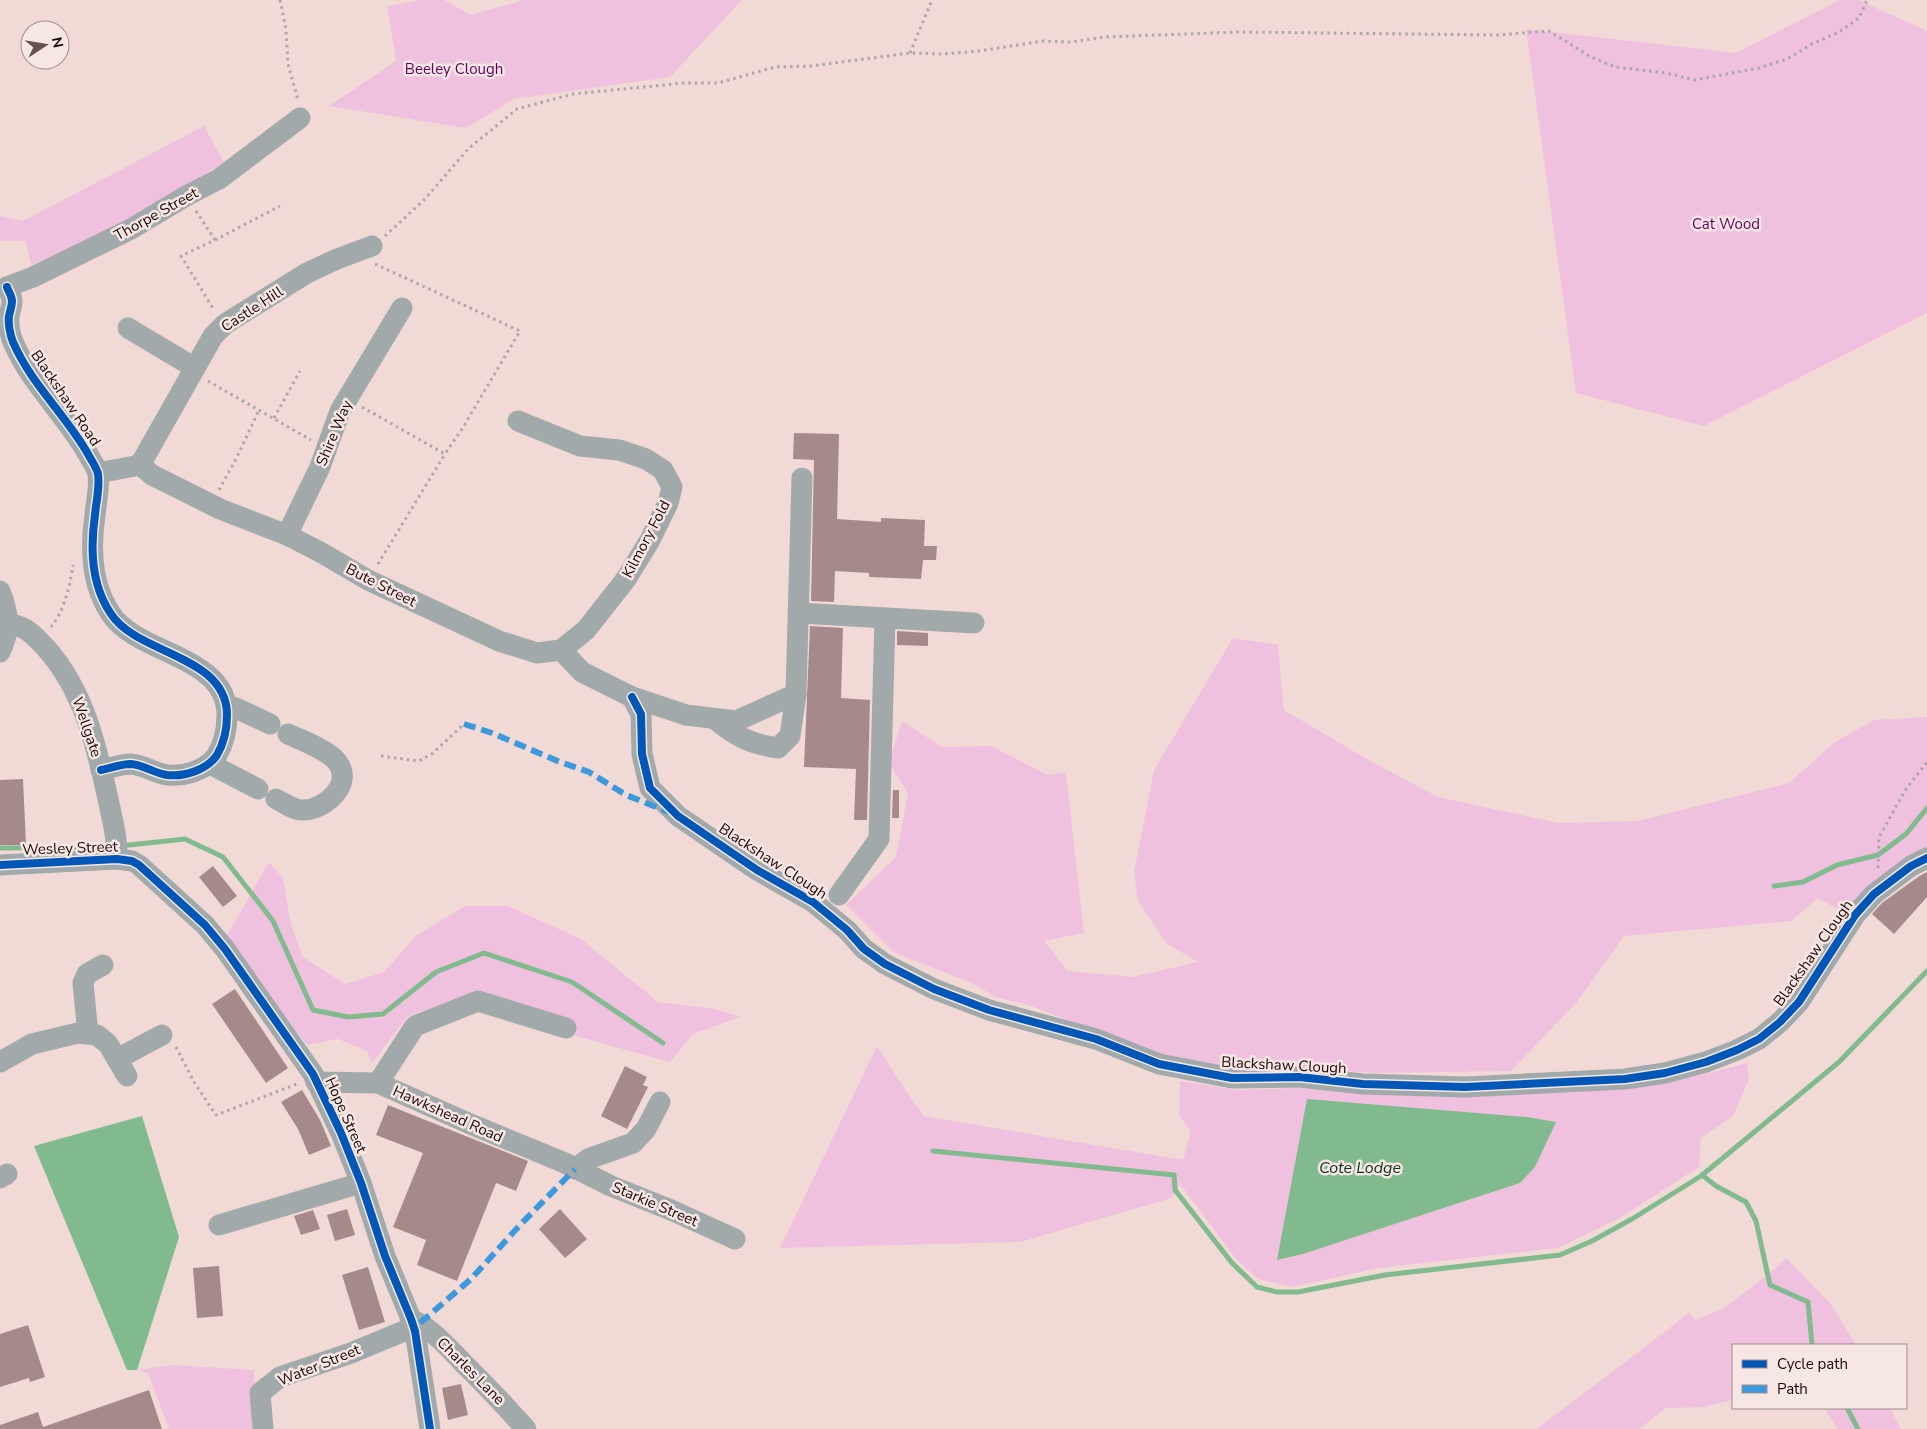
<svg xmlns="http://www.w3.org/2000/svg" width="1927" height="1429" font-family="'Nunito Sans',sans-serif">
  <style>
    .green { fill: #f0c1de; fill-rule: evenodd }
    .water { fill: #80ba8e }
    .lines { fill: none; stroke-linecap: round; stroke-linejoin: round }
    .stream { stroke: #80ba8e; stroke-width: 5 }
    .building { fill: #a68a8b }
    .path { stroke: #aaa7a7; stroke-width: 3; stroke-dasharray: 2.5 4; stroke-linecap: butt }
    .minor { stroke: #a2a9aa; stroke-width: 21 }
    .quiet { stroke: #3c99dd; stroke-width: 6; stroke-dasharray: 12 6; stroke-linecap: butt }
    .cycleway-casing { stroke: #f6e7e4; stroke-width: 11 }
    .cycleway { stroke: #0057b8; stroke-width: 8 }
    .labels { text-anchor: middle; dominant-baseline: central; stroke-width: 5; stroke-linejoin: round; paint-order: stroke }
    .park-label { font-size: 15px; fill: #63005c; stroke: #f6e7e4 }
    .street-label { font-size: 15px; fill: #1d0704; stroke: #f6e7e4 }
    .water-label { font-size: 16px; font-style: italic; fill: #0b321a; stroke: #f6e7e4 }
  </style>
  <rect width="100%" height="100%" fill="#f1dad5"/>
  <g class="green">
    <path d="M421,0H444L471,15L524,0H742L670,77L514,99L466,128L329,106L396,61L387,6Z"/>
    <path d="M1840,0H1859L1927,31V313L1704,426L1576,393L1526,29L1736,53Z"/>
    <path d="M204,126L224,162L123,225L31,265L26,241H0V216L23,221Z"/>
    <path d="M1233,638L1278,645L1284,710L1372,762L1438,797L1559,823L1638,821L1789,783L1835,742L1874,720L1927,717V849L1866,889L1844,913L1818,898L1791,921L1624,936L1577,1002L1511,1071L1372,1073L1294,1067L1249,1069L1184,1062L1130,1045L1031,1006L996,997L971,983L893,952L846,905L896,857L908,793L889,763L902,721L942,747L991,746L1048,775L1066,772L1084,933L1044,941L1068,971L1133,977L1198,962L1167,944L1138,901L1134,872L1154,770Z"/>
    <path d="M269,862L283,878L291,925L303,957L345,984L384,972L417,935L465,906H508L581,939L658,1002L716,1009L740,1017L693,1034L670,1062L572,1035L475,993L408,1016L372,1063L367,1051L338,1039L307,1045L226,937Z"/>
    <path d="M877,1046L910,1097L924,1116L1183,1160L1191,1132L1179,1115L1180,1081L1238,1090L1295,1088L1353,1092L1638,1087L1697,1076L1747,1063L1749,1079L1733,1116L1701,1138L1699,1167L1620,1218L1558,1248L1379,1268L1292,1287L1258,1279L1236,1259L1180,1184L1172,1198L1020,1242L780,1248ZM1535,1167L1520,1183L1303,1254L1277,1260Z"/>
    <path d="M1786,1258L1831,1304L1856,1345H1733V1400L1703,1407L1666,1408L1639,1429H1537L1689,1313L1696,1320L1724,1308L1776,1268Z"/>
    <path d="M172,1365L254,1370L257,1429H169L148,1373L137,1370Z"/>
    <path d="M1824,1408H1890L1901,1429H1838Z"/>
  </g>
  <g class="water">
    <path d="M1307,1099L1527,1117L1556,1122L1535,1167L1520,1183L1303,1254L1277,1260Z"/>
    <path d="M142,1116L179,1237L137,1370H127L34,1146Z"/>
  </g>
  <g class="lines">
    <g class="stream">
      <path d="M120,846L185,839L223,857L273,921L313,1010L348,1017L383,1014L436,972L484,953L572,982L663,1043"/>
      <path d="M0,848L112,847"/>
      <path d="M1774,886L1803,882L1837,865L1878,855L1906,834L1927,808"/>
      <path d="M933,1151L1174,1175L1175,1190L1232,1263L1257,1287L1277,1292H1298L1385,1275L1560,1255L1592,1241L1632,1219L1701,1176L1839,1062L1927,971"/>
      <path d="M1702,1175L1716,1186L1746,1202L1756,1221L1770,1285L1808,1302L1812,1345"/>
      <path d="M1847,1408L1858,1429"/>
    </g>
  </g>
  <g class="building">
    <path d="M794,433L839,434L837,519L881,522V518L925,520L924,546H937L936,560H923L921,579L869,577V573L835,571L834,602L811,601L814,460L793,459Z"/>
    <path d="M810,626L843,628L841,698L870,700L867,820H854L856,769L804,767Z"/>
    <path d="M897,631L928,633V646L897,645Z"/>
    <path d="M23,779L26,845H0V780Z"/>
    <path d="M893,790H899V818H892Z"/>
    <path d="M213,866L237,896L223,907L199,877Z"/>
    <path d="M1927,872V897L1894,934L1872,914L1882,903L1918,877Z"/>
    <path d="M235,989L288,1068L266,1083L212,1004Z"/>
    <path d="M625,1066L647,1077L643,1085L648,1087L627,1129L601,1116Z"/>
    <path d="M302,1090L320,1120L331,1146L309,1155L298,1129L281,1102Z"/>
    <path d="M388,1105L528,1161L516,1191L496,1183L457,1281L417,1265L426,1240L393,1227L423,1153L376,1135Z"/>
    <path d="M347,1209L355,1235L335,1241L327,1215Z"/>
    <path d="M560,1209L587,1239L565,1258L539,1229Z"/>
    <path d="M313,1210L320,1229L301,1235L294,1216Z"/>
    <path d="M219,1266L223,1316L197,1318L193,1268Z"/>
    <path d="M368,1267L385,1322L359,1330L342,1275Z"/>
    <path d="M28,1325L45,1377L30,1382L29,1378L0,1387V1334Z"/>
    <path d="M461,1384L468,1415L448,1420L442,1388Z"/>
    <path d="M149,1390L162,1429H0V1425L38,1412L43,1427Z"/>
  </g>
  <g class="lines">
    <g class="path">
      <path d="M280,0L286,29L288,64L298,100"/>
      <path d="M910,53L932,0"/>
      <path d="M196,211L215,240L181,256L214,310"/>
      <path d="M385,236L425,199L468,149L517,109L573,94L684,83H718L775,67L811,66L910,53L942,54L979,51L1043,41L1071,42L1104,37L1239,32L1498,35L1549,31L1591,57L1615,67L1666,73L1694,80L1759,68L1787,59L1812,44L1839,32L1859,18L1867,0"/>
      <path d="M215,240L280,206"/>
      <path d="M208,381L311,440"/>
      <path d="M362,407L445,454L462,429L520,331L375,264"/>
      <path d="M274,418L300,371"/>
      <path d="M219,490L237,457L259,410"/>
      <path d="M378,564L445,454"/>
      <path d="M51,627C64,611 70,586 73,565"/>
      <path d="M381,756L419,761L433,753L464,724"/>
      <path d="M1878,868L1879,837L1906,789L1927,762"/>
      <path d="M176,1047L194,1082L216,1115L297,1084"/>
    </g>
    <g class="minor">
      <path d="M7,287C8,291 12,296 12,301C12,306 10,311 9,316C8,323 10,335 13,342C31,384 66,415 88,454C91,460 97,468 98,474C100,488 96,502 95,515C90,549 91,585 111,614C138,655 227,655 227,715C227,729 224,743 217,755C207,770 184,777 167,775C154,773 144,765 131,764C121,764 111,768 101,770"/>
      <path d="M7,287L33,277L131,229L186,196L219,179L300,118"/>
      <path d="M128,328L195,368"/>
      <path d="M518,421L580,446L619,450L646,459L663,470L672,487L668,503L650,540L626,579L586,630L561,650"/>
      <path d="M140,465L213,336L225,324L307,273L337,259L372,246"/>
      <path d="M98,473L140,465L152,475L220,509L287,535L322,553L368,580L499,641L537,653L561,650L582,672L632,697L686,715L736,721L796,694L802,478"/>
      <path d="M287,535L320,467L340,411L402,308"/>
      <path d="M0,591C9,615 11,629 0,652"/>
      <path d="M799,613L974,623"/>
      <path d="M9,624C27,626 34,636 46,648C84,691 96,744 108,799C112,818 118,840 117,859"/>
      <path d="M632,697L641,714L642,754L650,788L678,816L757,870L813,902L847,930L864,949L885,964L934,989L989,1010L1096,1039L1159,1064L1232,1078L1299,1077L1363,1084L1465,1087L1625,1079L1665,1073L1706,1062L1737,1050L1759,1039L1780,1022L1799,1002L1855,915L1874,894L1911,866L1927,858"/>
      <path d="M227,706L236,708L270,724"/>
      <path d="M715,719C736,737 751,744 778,748L790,736L796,694"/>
      <path d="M210,764L258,789"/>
      <path d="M276,799C285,803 294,811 304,810C326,809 353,784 338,763C330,751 302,740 288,734"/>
      <path d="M0,865L117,859L132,861L139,865L205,925L225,949L313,1074L341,1133L361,1183L385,1256L411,1319L415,1331L430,1429"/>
      <path d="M839,895L879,839L885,618"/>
      <path d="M88,1034L83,983L87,974L103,965"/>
      <path d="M117,1059L162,1035"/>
      <path d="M0,1062L32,1044L78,1033L88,1034L97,1035L108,1044L127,1076"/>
      <path d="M316,1082L378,1083L468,1123L565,1163L611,1186L671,1210L735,1239"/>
      <path d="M378,1083L415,1026L478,1001L566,1028"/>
      <path d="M575,1169L588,1159L633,1143L646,1129L660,1102"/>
      <path d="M0,1178L7,1174"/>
      <path d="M219,1225L361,1183"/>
      <path d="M411,1319C432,1329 448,1347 464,1364C486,1385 506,1407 526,1429"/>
      <path d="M263,1429L260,1393L280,1377L351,1353L404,1331H415"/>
    </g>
    <g class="quiet">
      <path d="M464,724L492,733L560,762L589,772L626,795L669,812"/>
      <path d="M420,1323L471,1279L520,1225L575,1169"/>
    </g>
    <g class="cycleway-casing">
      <g id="cycleway">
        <path d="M7,287C8,291 12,296 12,301C12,306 10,311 9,316C8,323 10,335 13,342C31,384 66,415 88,454C91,460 97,468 98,474C100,488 96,502 95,515C90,549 91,585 111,614C138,655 227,655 227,715C227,729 224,743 217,755C207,770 184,777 167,775C154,773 144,765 131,764C121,764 111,768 101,770"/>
        <path d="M632,697L641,714L642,754L650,788L678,816L757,870L813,902L847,930L864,949L885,964L934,989L989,1010L1096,1039L1159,1064L1232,1078L1299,1077L1363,1084L1465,1087L1625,1079L1665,1073L1706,1062L1737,1050L1759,1039L1780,1022L1799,1002L1855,915L1874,894L1911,866L1927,858"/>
        <path d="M0,865L117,859L132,861L139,865L205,925L225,949L313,1074L341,1133L361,1183L385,1256L411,1319L415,1331L430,1429"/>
      </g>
    </g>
    <use href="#cycleway" class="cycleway"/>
  </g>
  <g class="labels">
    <g class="park-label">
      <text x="454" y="69">Beeley Clough</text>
      <text x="1726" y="224">Cat Wood</text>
    </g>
    <g class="street-label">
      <text transform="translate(156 214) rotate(-29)">Thorpe Street</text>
      <text transform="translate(252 309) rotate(-33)">Castle Hill</text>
      <text transform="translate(66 398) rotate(56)">Blackshaw Road</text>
      <text transform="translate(334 433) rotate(-67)">Shire Way</text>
      <text transform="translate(646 539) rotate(-62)">Kilmory Fold</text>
      <text transform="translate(381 585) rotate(27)">Bute Street</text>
      <text transform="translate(87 727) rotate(71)">Wellgate</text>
      <text transform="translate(70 848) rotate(-2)">Wesley Street</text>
      <text transform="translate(773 861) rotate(33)">Blackshaw Clough</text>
      <text transform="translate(1813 953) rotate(-55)">Blackshaw Clough</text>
      <text transform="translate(1284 1065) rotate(3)">Blackshaw Clough</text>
      <text transform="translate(448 1114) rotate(24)">Hawkshead Road</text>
      <text transform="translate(346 1115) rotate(66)">Hope Street</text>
      <text transform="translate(655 1204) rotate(23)">Starkie Street</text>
      <text transform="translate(319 1365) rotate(-22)">Water Street</text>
      <text transform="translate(471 1371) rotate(45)">Charles Lane</text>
    </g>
    <g class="water-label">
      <text x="1360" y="1168">Cote Lodge</text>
    </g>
  </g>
  <rect x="1732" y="1344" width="175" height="65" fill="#f6e7e4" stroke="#9f8d8a"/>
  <rect x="1742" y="1360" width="25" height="8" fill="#0057b8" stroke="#9f8d8a"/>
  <text x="1777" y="1369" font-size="15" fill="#1d0704">Cycle path</text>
  <rect x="1742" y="1385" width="25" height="8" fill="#3c99dd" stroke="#9f8d8a"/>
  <text x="1777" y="1394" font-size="15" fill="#1d0704">Path</text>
  <g transform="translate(45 45) rotate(78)"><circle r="24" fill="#f6e7e4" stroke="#9f8d8a"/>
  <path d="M0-4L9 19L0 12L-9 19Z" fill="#67514d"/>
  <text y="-8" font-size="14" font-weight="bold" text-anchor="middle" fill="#1d0704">N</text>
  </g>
</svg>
